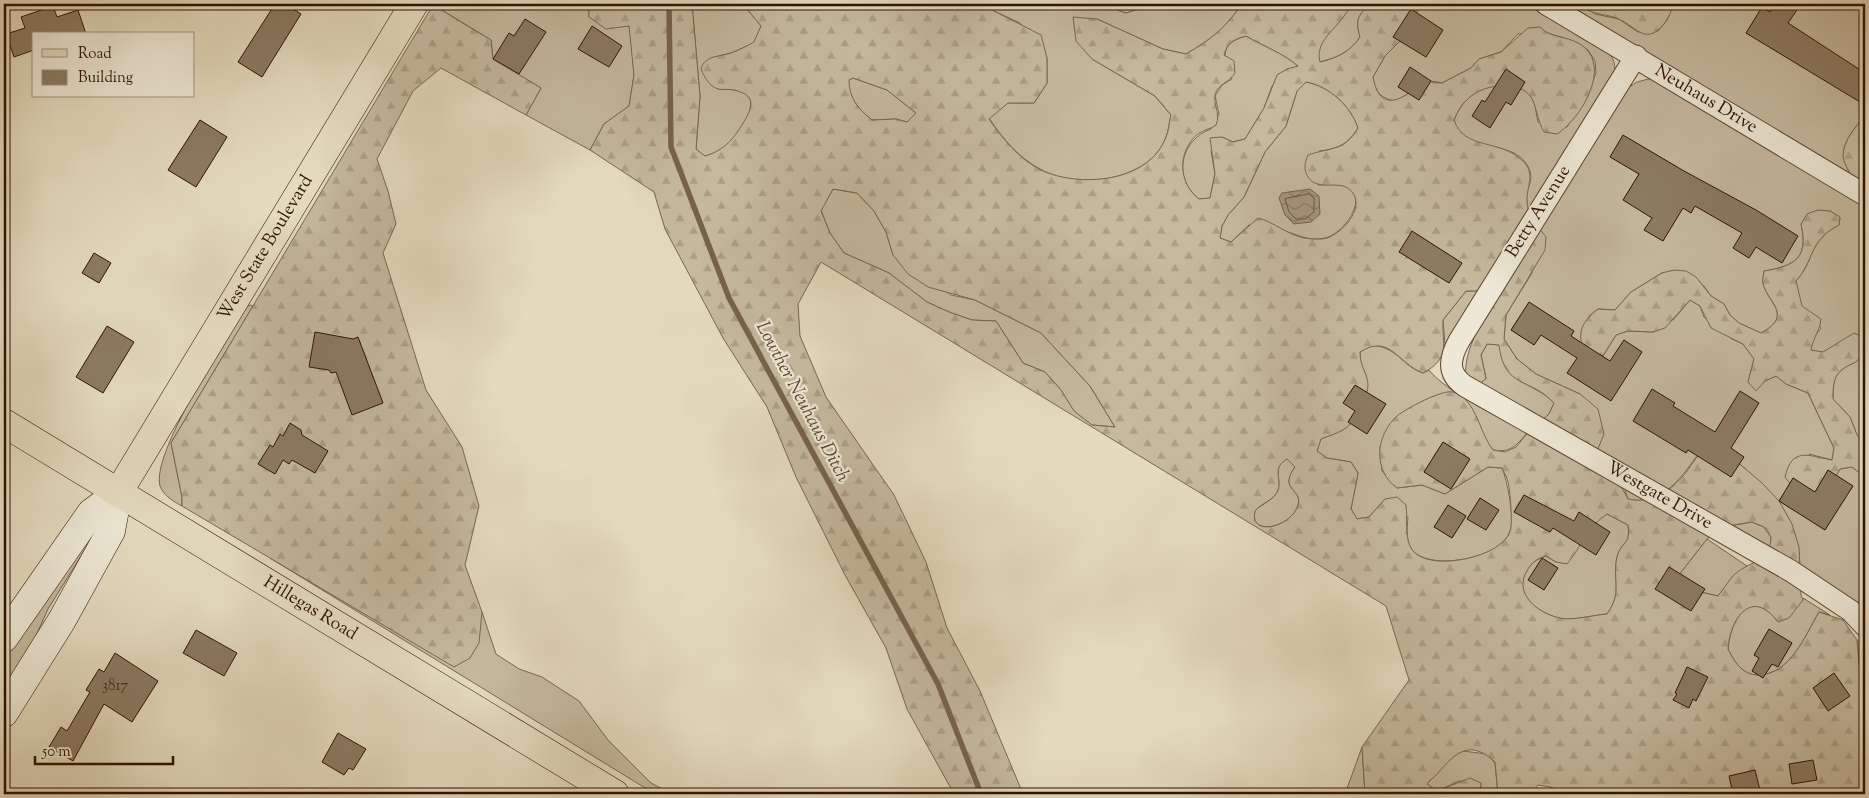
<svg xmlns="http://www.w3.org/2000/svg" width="1869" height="798" font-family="'Sorts Mill Goudy',serif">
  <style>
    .grass { fill: #c5b99e; stroke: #79664f }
    .forest { fill: url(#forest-firs); stroke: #79664f; fill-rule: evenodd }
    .water { fill: url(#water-waves); stroke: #76624b }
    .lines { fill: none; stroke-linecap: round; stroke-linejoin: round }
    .shore { stroke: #6a543e; stroke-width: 1 }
    .stream { stroke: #76624b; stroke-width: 5.5 }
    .building { fill: #8c7b63; stroke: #2d1200 }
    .street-casing { stroke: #5b4430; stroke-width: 23 }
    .secondary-casing { stroke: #2d1200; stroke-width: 29 }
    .primary-casing { stroke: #2d1200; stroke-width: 29 }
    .street { stroke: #ede8d5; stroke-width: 21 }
    .secondary { stroke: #ede8d5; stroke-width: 28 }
    .primary { stroke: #e4dbbe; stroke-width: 28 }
    .labels { text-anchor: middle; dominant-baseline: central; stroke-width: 4.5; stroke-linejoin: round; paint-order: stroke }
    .number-label { font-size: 15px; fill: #452c19 }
    .street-label { font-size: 18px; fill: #2d1200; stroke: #ede8d5 }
    .water-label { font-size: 19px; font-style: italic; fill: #5d4732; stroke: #ede8d5 }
  </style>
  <defs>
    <pattern id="forest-firs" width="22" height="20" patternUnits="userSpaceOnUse" patternTransform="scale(1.25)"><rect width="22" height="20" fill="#c5b99e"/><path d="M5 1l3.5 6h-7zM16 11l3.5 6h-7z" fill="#aa9e86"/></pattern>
    <pattern id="water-waves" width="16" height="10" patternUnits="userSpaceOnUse" patternTransform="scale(1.25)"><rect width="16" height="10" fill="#a6977d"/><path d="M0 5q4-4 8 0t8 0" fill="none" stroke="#887a64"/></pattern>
  </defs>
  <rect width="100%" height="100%" fill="#e4dbbe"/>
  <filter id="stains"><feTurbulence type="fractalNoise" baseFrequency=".004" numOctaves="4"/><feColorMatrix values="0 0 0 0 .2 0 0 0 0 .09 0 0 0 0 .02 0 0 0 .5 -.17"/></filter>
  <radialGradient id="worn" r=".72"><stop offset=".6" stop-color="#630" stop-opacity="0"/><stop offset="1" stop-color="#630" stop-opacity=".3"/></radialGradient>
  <g class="grass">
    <path d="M432,4H589V17L630,26L634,75L629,106L604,124L590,150L526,115L541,88L493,59L491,40Z"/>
    <path d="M692,4H743L761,26L754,43L731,53L711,58L718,89C728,89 741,89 748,96C759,108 733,141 723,149C717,153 711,155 705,157L696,149L700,96Z"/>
    <path d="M989,4H1101L1126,13L1152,4H1239V8C1223,30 1210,40 1186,54L1163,49L1097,19L1092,59L1155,96L1171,115C1169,122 1169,130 1166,137C1150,182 1076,190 1040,169C1019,158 1002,138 989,118L1008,103H1034L1047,83V58L1020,23L994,11Z"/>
    <path d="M1351,4H1369C1358,17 1355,19 1360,37C1350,52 1337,58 1319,62C1319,59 1317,53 1318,50C1321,37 1344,21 1351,4Z"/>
    <path d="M1421,4H1530L1602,46C1611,55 1617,61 1614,74L1530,216C1528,209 1526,201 1527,193C1528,186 1533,179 1530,171C1520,140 1471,151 1458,131C1456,128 1455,123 1454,120C1459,108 1465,100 1475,93C1489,83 1524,80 1533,99C1536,105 1536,115 1538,122L1567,127L1587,96L1596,73L1595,61L1588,50L1567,39L1544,32L1518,34L1501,52L1479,59L1471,68L1442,83L1431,81L1395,101C1380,98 1375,92 1373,77L1385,56L1403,38Z"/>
    <path d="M1559,4H1580L1595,14L1619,19L1638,32L1658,31L1667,20L1673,4H1817L1823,7L1865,4V116C1857,125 1840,144 1844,158C1845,164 1849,171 1851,177Z"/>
    <path d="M1246,36C1263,46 1284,53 1299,67L1272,86L1264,108L1245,139L1233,142L1222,137L1211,151L1215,174L1210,198L1199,199C1172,179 1180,140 1211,129L1219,114L1215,96L1222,85L1232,79C1224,56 1218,44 1246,36Z"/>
    <path d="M853,78L887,90L916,113L907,122L896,119L872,120C858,109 849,98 848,80Z"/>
    <path d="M1648,79H1657L1865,203V338L1854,334L1823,353L1811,350L1813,338L1821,328L1801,306L1796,281C1815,260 1808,241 1839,225L1840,218L1830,211L1801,224C1809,258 1795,266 1764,271C1764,274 1762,280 1763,283C1766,302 1795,315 1761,333L1739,323L1730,315L1724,304L1711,296L1704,286L1662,273L1631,292L1615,310L1598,309L1589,316L1592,351L1603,356L1616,335L1628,331L1653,332L1674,319L1690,300L1700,306L1704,317L1732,339L1743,344L1754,359L1748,382L1756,390L1765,381L1776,376L1786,384L1808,393L1834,448L1832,460L1809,454L1827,490L1840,469L1852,467L1865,477V612L1800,568C1799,512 1768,488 1728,454L1696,457C1680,480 1659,507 1628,499L1620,476L1595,457L1580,394L1536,374L1517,359L1504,339L1506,315L1532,273L1540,230L1626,89L1637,82Z"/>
    <path d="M1306,82C1329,86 1351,106 1358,128C1348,144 1338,149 1319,151L1318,185C1326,185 1334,184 1342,185C1373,192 1345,234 1325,238C1312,241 1302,237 1291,233C1278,229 1263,228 1249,225L1231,242L1220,238L1222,226L1228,215L1244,197L1265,152L1286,126L1297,91Z"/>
    <path d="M833,189L857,193L874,211L886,232L893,255L951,295L975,300L1041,333L1090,386L1115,427L1092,425L1073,411L1061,390L1045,372L1023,363L996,321L972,320L949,312L927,302L889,273L844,253L830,233L821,210Z"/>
    <path d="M1466,291H1478L1441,357L1445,345L1443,320Z"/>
    <path d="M250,305L253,306L171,443L182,497V506C173,501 164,496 160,486C151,453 226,340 245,308Z"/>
    <path d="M1865,339V445L1857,435L1850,417L1833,399C1833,391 1833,381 1837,375C1849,358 1863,370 1865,339Z"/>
    <path d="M1487,344L1500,345C1503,386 1532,380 1554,403L1549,414L1541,422L1478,384L1486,378L1481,355Z"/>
    <path d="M1371,345C1400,348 1400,365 1423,373L1429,370C1445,391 1502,419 1527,433C1516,446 1510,453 1493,450L1485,441L1380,446L1382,471L1397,488L1422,485L1445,494L1488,467L1502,468C1507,480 1515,518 1510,531C1502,558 1436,570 1415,553C1405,545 1407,528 1408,517L1385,499L1369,517L1357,519L1351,509L1358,473L1351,462L1327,458L1317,451L1321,439L1343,430L1366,375L1360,364V352Z"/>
    <path d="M1287,458L1295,467C1278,491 1303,488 1298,505C1292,527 1249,538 1255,511C1262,503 1275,500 1278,490C1282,477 1271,469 1287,458Z"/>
    <path d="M1607,514L1628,525C1631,546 1621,541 1617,557C1612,580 1623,592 1607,614C1592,615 1571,622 1558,618C1538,612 1512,594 1526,572C1531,563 1537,559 1546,556L1556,562L1596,521Z"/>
    <path d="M1752,522L1764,527L1771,537V548L1730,526Z"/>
    <path d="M92,529L96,532L48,609L18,676L4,699V653Z"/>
    <path d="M1707,539L1747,566L1733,577L1718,596L1683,588L1678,576Z"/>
    <path d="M270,558L454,666L482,612L496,654L519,669L542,677L579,701L608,740L651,783L672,794H655Z"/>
    <path d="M1803,598L1830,615L1819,612C1805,636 1790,675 1758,675C1742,675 1734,661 1728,649C1731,617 1752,587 1778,622Z"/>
    <path d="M1857,640L1865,648V706L1861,688Z"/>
    <path d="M1362,747L1365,794H1345Z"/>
    <path d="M1463,751L1487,754L1495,763L1498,794H1480L1481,783L1459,781L1437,791L1427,784L1452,756Z"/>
  </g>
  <g class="forest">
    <path d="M589,4H692L700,96L696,149L705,156C722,151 731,142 740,128C750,112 761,96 734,90C729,89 723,90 718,89C709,86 705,78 701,69C705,55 719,57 731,53C739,50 747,46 754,42L761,26L743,4H989L994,11L1041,35L1047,58V83L1034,103H1008L989,119C1002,138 1019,159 1041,170C1079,188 1149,183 1166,137C1169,131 1169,122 1171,115L1155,96L1092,59L1076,41L1073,17L1097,19L1163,49L1186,54C1210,40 1223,30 1239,8V4H1351C1342,27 1314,38 1320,62C1337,58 1350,52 1360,37C1355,19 1358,17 1369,4H1421L1403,38L1385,56L1373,77C1380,116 1405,98 1424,81L1442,83L1471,68L1479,59L1501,52L1528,28L1540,27C1550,38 1566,36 1578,43C1615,63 1581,119 1557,134L1544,132C1537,121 1536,102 1530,96C1524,88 1516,87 1506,86C1481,85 1463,97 1454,120C1465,151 1499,138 1523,161C1538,176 1523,190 1528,208C1530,219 1539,228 1546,237L1545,250L1506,315L1504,339L1517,359L1536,374L1580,394L1598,409L1604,434L1595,456L1620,476L1622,488L1628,499C1648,504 1669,493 1683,476C1691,467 1695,457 1705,449L1728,454L1762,483L1779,501L1792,524L1799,547L1801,595L1803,600L1789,618L1778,622C1752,587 1730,618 1728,649C1734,661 1742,675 1758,675C1790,675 1805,636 1819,612L1843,620L1857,640L1861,688L1865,706V794H1711L1708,791L1684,789L1680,794H1571L1550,787L1538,785L1531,794H1498L1495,762C1470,739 1456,752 1438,773C1434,778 1429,780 1427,784L1437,791L1470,778L1481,783L1480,794H1365L1362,747L1409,680L1386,606L821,262L798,304L800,336L826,397L894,495L926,562L947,628L980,691L1023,794H954L907,709L886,648L845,575L796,477L767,407L723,338L665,229L654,192L590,150L604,124L629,106L634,75L629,26L606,29L589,17ZM1246,36C1263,46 1283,53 1298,66L1287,69L1277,75L1264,108L1245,139L1233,142L1222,137L1210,138L1215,174L1210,198L1199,199C1178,183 1177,151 1198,134C1203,130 1211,129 1216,125C1222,113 1210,101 1217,90C1222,83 1231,80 1235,73L1234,61L1224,55C1227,43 1234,39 1246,36ZM853,78L887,90L916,113L907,122L896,119L872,120C858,109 849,98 849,80ZM1306,82C1329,86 1351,106 1358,128C1344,152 1331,147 1308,155C1305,163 1303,169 1308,177C1318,193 1342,177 1353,193C1364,210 1342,233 1327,238C1320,240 1311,239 1304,238C1288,235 1274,222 1258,218L1231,242L1220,238L1222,226L1228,215L1244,197L1265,152L1286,126L1297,91ZM833,189L857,193L874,211L886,232L893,255L908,274L928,287L975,300L1041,333L1090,386L1115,427L1092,425L1074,411L1061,390L1045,372L1023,363L996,321L972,320L949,312L927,302L889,273L844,253L830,233L821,211ZM1466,291H1478L1486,312C1476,334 1463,355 1466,380L1476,386L1486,379L1481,355L1487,344L1499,345C1504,389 1530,377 1554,403L1549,414L1531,429L1516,447L1505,452L1493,450C1481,435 1478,410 1463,397C1460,396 1455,392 1453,392C1443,389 1405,409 1397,416C1375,436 1373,471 1397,488L1422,485L1445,494L1488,467L1502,468C1504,473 1507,477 1508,482C1510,490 1513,525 1510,532C1501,557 1435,571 1415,553C1403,542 1408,519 1406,505L1397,497L1385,499L1369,517L1357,519L1351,509L1358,473L1351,462L1327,458L1317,451L1321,439C1328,436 1336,434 1343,430C1355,423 1367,400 1368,386C1368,373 1360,368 1360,352C1390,333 1398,364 1423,373C1451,358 1442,345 1443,320ZM1287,459L1295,467C1278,491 1303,488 1298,505C1292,527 1249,538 1255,511C1261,503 1275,500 1278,490C1282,477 1271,469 1287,459ZM1607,514L1628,525C1631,546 1621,541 1617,557C1612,580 1623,592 1607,614C1593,615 1573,621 1560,618C1537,613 1512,593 1528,569C1532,562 1538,558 1546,556L1556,562L1567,564C1582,546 1586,528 1607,514ZM1752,522L1764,527L1771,537C1770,564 1748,560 1732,577C1727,583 1723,590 1718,596L1683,588L1678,576L1707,539L1717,531L1727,526Z"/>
    <path d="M1101,4H1152L1126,13Z"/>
    <path d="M1580,4H1673C1672,11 1668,19 1663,25C1645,47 1634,24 1616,18C1603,13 1589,15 1580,4Z"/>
    <path d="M433,5L491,40L493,59L541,88L526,115L441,68L413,91L377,159L388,191L396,224L383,253L426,390L462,447L479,506L465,565L482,612L479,643L470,658L454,667L182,506V497L171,443Z"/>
    <path d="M1865,116V185L1852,179C1850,172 1843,162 1843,156C1843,141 1856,126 1865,116Z"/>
    <path d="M1818,210L1830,211L1840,217L1839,225C1808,241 1815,260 1796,281L1802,306L1821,319C1820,330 1813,338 1811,350L1823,352L1854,333L1865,338C1863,370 1850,358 1837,375C1833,381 1833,391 1833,399L1850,417L1857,435L1865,445V477L1852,467L1840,469L1827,490L1815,494L1792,486L1785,477C1792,446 1809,456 1832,460L1834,448L1808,393L1786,384L1776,376L1765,381L1756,391L1748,382L1754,359L1743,344L1711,328L1700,306L1690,300L1665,328L1653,332L1628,331L1616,335L1603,356L1583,349C1577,331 1583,321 1598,309L1615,310L1631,292L1662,273L1674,270L1686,271L1696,277L1711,296L1724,304L1730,315L1739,323L1761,333C1795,315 1766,301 1763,283C1762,280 1764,274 1764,271C1795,266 1809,258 1801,224L1807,214Z"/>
  </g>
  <path class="water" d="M1310,189L1319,196L1320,214L1311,222L1294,224L1285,215L1279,198L1282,193Z"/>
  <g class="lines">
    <path class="shore" d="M1309,194L1314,198V212L1305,219H1296L1289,212L1285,199Z"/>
    <path class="stream" d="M669,4L671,147L729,298L938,684L981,794"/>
  </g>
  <g class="building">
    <path d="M275,4H285L301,14L262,77L238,62Z"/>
    <path d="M1775,4H1801L1788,23L1865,73V93L1860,102L1746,33L1762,7L1770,12Z"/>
    <path d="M53,6L57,17L78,10L86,34H34V50L14,57L6,34L25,28L21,17Z"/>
    <path d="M1411,9L1443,30L1426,57L1393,37Z"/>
    <path d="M525,19L546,32L519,74L493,59L509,33L514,36Z"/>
    <path d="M592,26L622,46L609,67L578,49Z"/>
    <path d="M1410,67L1431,81L1419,100L1398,87Z"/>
    <path d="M1506,69L1525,82L1511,105L1506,102L1490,128L1472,116L1482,100L1485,102Z"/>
    <path d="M200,120L227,137L196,187L168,170Z"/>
    <path d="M1623,135L1684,171L1756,210L1798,236L1782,263L1756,247L1749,258L1733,248L1742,233L1695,206L1691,213L1683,208L1663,241L1644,230L1652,218L1623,200L1639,174L1610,157Z"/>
    <path d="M1412,231L1462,263L1449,283L1399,252Z"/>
    <path d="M94,253L111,263L99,283L82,273Z"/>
    <path d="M1529,302L1574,331L1571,336L1610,361L1624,340L1642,352L1611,401L1567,373L1577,358L1541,335L1534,345L1511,330Z"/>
    <path d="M107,326L134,342L103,393L76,377Z"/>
    <path d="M315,332L353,339L358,337L383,403L352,415L336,372L331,373L329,370L309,367Z"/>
    <path d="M1355,385L1386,404L1367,434L1348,422L1355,411L1343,403Z"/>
    <path d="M1652,389L1675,403L1673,406L1715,432L1740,391L1759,403L1731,448L1744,457L1731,477L1688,450L1686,453L1633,421Z"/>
    <path d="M290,423L301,430L302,435L328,451L315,473L292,460L289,464L283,460L275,474L258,464L270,445L273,447L280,434L283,436Z"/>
    <path d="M1443,442L1470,459L1451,489L1424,472Z"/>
    <path d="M1828,470L1853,486L1825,530L1779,501L1793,478L1815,492Z"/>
    <path d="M1524,495L1574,521L1579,512L1610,532L1596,555L1553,528L1550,532L1514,512Z"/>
    <path d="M1480,498L1499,510L1486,530L1467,519Z"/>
    <path d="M1448,505L1466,516L1452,538L1434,527Z"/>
    <path d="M1542,558L1558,568L1544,590L1528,580Z"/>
    <path d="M1669,567L1705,589L1691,611L1655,589Z"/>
    <path d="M1769,629L1792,643L1778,667L1772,664L1763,678L1752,671L1759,658L1754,655Z"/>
    <path d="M196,630L237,653L224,676L183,653Z"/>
    <path d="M115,653L158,681L132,722L104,704L73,761L49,747L61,727L67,731L90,692L86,690L99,669L104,672Z"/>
    <path d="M1687,667L1708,677L1696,701L1693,699L1689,708L1673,700L1677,694L1675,693Z"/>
    <path d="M1834,673L1850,696L1828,711L1813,688Z"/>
    <path d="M338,733L366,749L353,770L349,768L344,775L322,762Z"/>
    <path d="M1813,760L1817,780L1792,784L1789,764Z"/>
    <path d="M1755,770L1761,794H1733L1729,776Z"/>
  </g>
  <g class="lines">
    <g class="street-casing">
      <g id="street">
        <path id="s1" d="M1546,4L1865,195"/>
        <path id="s2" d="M1636,56L1459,341C1449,359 1447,374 1465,386L1791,571L1851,611L1865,626"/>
      </g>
    </g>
    <g class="secondary-casing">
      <g id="secondary">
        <path d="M4,638L91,513L118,493"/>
        <path d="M4,713L62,620L111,531L118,493"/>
      </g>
    </g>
    <g class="primary-casing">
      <g id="primary">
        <path id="s3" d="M4,423L615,794"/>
        <path id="s4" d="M118,493L414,4"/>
      </g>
    </g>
    <use href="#street" class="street"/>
    <use href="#secondary" class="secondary"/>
    <use href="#primary" class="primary"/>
  </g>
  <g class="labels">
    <g class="number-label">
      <text x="115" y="686">3817</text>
    </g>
    <g class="street-label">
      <text stroke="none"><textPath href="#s1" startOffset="186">Neuhaus Drive</textPath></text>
      <text transform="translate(1539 212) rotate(-58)">Betty Avenue</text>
      <text stroke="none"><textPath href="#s4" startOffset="286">West State Boulevard</textPath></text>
      <text stroke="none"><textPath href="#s2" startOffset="610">Westgate Drive</textPath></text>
      <text stroke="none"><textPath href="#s3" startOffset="358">Hillegas Road</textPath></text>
    </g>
    <g class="water-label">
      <text transform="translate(802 402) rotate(62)">Lowther Neuhaus Ditch</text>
    </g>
  </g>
  <rect width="1869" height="798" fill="none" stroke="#e4dbbe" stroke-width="20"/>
  <rect x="5" y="5" width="1859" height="788" fill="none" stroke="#2d1200" stroke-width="2.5"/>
  <rect x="10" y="10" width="1849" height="778" fill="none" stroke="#2d1200"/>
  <rect x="32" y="32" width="162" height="65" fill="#ede8d5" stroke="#a09280"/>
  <rect x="42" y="49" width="25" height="8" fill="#e4dbbe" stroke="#a09280"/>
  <text x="78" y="58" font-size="15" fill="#2d1200">Road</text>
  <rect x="42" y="70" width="25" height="15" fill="#8c7b63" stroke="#a09280"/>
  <text x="78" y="82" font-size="15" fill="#2d1200">Building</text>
  <path d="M35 756v8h138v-8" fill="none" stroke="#2d1200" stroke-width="2.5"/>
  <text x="42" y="756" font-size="15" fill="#2d1200" stroke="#ede8d5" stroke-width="4" paint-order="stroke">50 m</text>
  <rect width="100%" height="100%" filter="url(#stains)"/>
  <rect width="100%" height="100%" fill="url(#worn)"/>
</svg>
